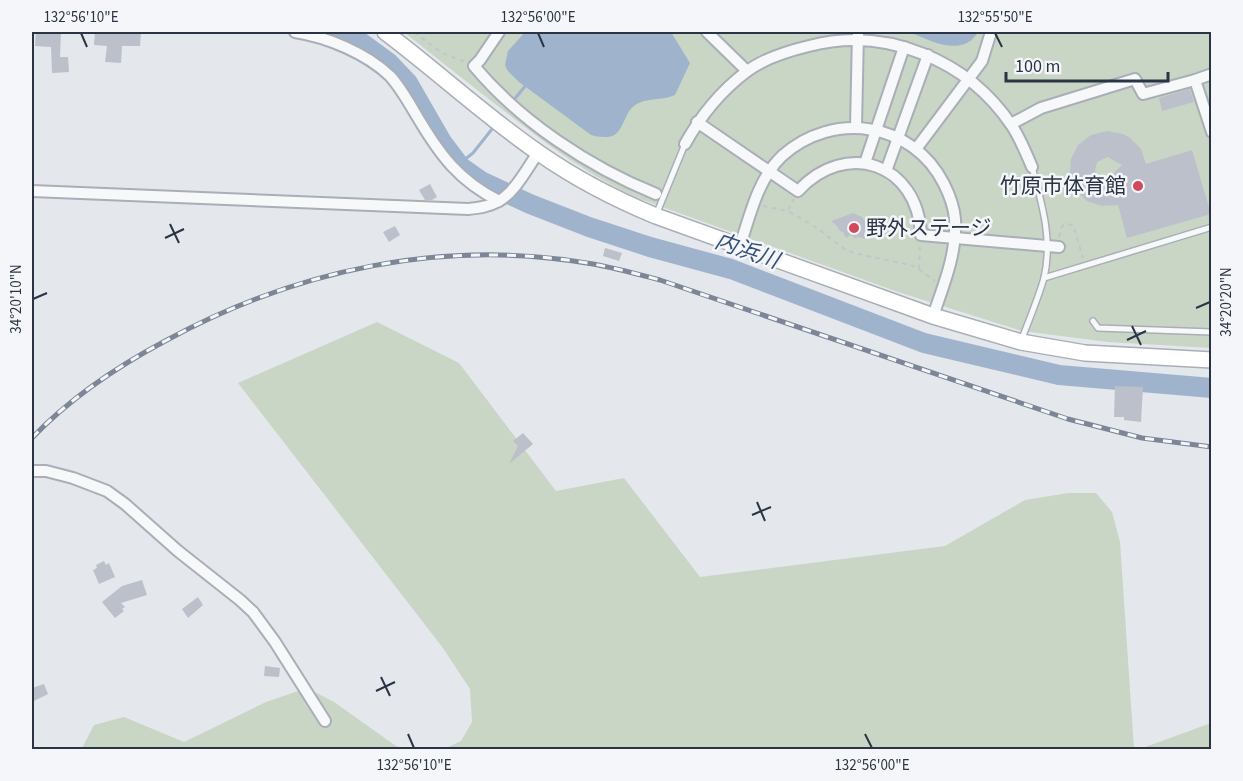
<svg xmlns="http://www.w3.org/2000/svg" width="1243" height="781" font-family="'Source Sans 3','Noto Sans JP',sans-serif">
  <style>
    .green { fill: #c9d6c5 }
    .water { fill: #9fb4cc }
    .lines { fill: none; stroke-linecap: round; stroke-linejoin: round }
    .stream { stroke: #9fb4cc; stroke-width: 3 }
    .river { stroke: #9fb4cc; stroke-width: 20 }
    .building { fill: #bbc0ca; fill-rule: evenodd }
    .lane-casing { stroke: #a9aeb7; stroke-width: 8 }
    .street-casing { stroke: #a9aeb7; stroke-width: 14 }
    .secondary-casing { stroke: #a9aeb7; stroke-width: 18 }
    .path { stroke: #c2c5cb; stroke-width: 2; stroke-dasharray: 4.5 4.5; stroke-linecap: butt }
    .lane { stroke: #f7f8fa; stroke-width: 5 }
    .street { stroke: #f7f8fa; stroke-width: 10 }
    .secondary { stroke: #fff; stroke-width: 15 }
    .rail-casing { stroke: #7d8696; stroke-width: 5 }
    .rail { stroke: #f4f6f9; stroke-width: 3; stroke-dasharray: 9; stroke-linecap: butt }
    .ticks { fill: none; stroke: #2b3445; stroke-width: 2 }
    .poi-dot { fill: #d1495b; stroke: #f4f6f9; stroke-width: 2 }
    .labels { text-anchor: middle; dominant-baseline: central; stroke-width: 5; stroke-linejoin: round; paint-order: stroke }
    .poi-label { font-size: 21px; fill: #2b3445; stroke: #f4f6f9; text-anchor: end }
    .water-label { font-size: 22px; font-style: italic; fill: #34527a; stroke: #f4f6f9 }
    .neatline { fill: none; stroke: #2b3445; stroke-width: 2 }
    .ticks-label { font-size: 15px; text-anchor: middle; fill: #2b3445 }
  </style>
  <rect width="100%" height="100%" fill="#e4e7ec"/>
  <g class="green">
    <path d="M404,32H1211V348L1108,342L1022,331L898,292L643,200C586,176 538,137 490,100C461,77 432,55 404,32Z"/>
    <path d="M377,322L459,363L556,491L624,478L700,577L945,546L1025,500L1068,493H1096L1112,512L1120,542L1134,749H444L461,741L472,722L470,689L443,648L238,383Z"/>
    <path d="M307,688L334,702L396,746L406,749L81,750L94,725L124,717L184,742L266,702Z"/>
    <path d="M1211,723V749H1140Z"/>
  </g>
  <g class="water">
    <path d="M525,32H671L690,63L675,95C662,101 645,97 634,106C622,115 624,139 604,137C600,137 595,136 591,135L519,82L507,70L505,65L508,51Z"/>
    <path d="M910,32H978C963,58 930,41 910,32Z"/>
  </g>
  <g class="lines">
    <g class="stream">
      <path d="M513,101L526,85"/>
      <path d="M459,164L473,153L492,129"/>
    </g>
    <path class="river" d="M335,32L362,43L388,62L408,83L442,142L461,167L481,181L530,204L589,227L650,247L731,269L924,343L1059,375L1212,388"/>
  </g>
  <g class="building">
    <path d="M36,32H61L60,57H68L69,72L52,73L51,47L35,46Z"/>
    <path d="M95,32H141L140,46H122L121,63L105,62L107,46L94,45Z"/>
    <path d="M1190,89L1194,102L1162,111L1159,98Z"/>
    <path d="M1107,131L1123,134L1130,138L1141,149L1146,164L1192,150L1211,214L1127,238L1118,205L1102,206L1087,201L1076,190L1070,175L1071,159L1078,145L1091,135ZM1108,157L1122,165L1112,175L1108,183L1099,177L1095,170L1097,162Z"/>
    <path d="M430,184L437,197L432,200H425L419,190Z"/>
    <path d="M853,213L862,217L871,231L864,239L859,237L855,238L851,235L846,238L843,232L840,231L837,226L831,221Z"/>
    <path d="M395,226L400,235L389,242L383,232Z"/>
    <path d="M605,248L622,253L619,261L603,256Z"/>
    <path d="M1115,386L1143,387L1141,422L1124,420V417H1114Z"/>
    <path d="M523,433L533,444L509,464L518,446L513,441Z"/>
    <path d="M104,561L106,565L109,563L115,577L99,584L93,570L97,568L96,565Z"/>
    <path d="M142,580L147,595L121,603L125,607L122,609L124,611L115,618L102,602L122,586Z"/>
    <path d="M198,597L203,605L188,618L182,609Z"/>
    <path d="M265,666L280,668L279,677L264,676Z"/>
    <path d="M44,684L48,694L32,702V688Z"/>
  </g>
  <g class="lines">
    <g class="lane-casing">
      <g id="lane">
        <path d="M656,215L685,144"/>
        <path d="M1044,278L1212,227"/>
        <path d="M1093,321L1098,328L1212,332"/>
        <path d="M1021,341C1029,320 1038,299 1044,278C1053,240 1042,204 1032,167"/>
      </g>
    </g>
    <g class="street-casing">
      <g id="street">
        <path d="M295,32C327,37 366,53 390,76C401,88 409,103 418,118C440,155 459,181 499,201"/>
        <path d="M499,32L480,60L474,66C520,121 589,167 656,194"/>
        <path d="M707,32L747,71"/>
        <path d="M1195,80L1212,74"/>
        <path d="M697,122L798,191C846,139 918,163 921,235L1059,247"/>
        <path d="M1011,124L1041,108L1135,79L1143,94L1195,80L1212,132"/>
        <path d="M856,127L858,32"/>
        <path d="M685,144C700,117 721,91 746,72C764,58 788,51 809,46C886,26 968,60 1012,126C1020,138 1026,153 1032,167"/>
        <path d="M916,149L982,61L991,32"/>
        <path d="M865,163L904,47"/>
        <path d="M886,171L928,55"/>
        <path d="M32,191L468,209C478,208 488,207 497,202C515,193 527,168 538,153"/>
        <path d="M740,246C750,215 758,179 782,156C833,110 913,122 944,184C949,194 954,207 955,219C957,253 944,284 933,316"/>
        <path d="M32,471H46L73,478L107,491L125,504L178,551L240,600L253,612L275,642L325,721"/>
      </g>
    </g>
    <g class="secondary-casing">
      <path id="secondary" d="M385,32C437,71 485,116 539,153C576,179 615,199 656,216L933,316L1021,342L1085,353L1212,360"/>
    </g>
    <g class="path">
      <path d="M414,32L442,53L466,62"/>
      <path d="M763,206L788,211L817,228L843,248L854,253L914,266L935,281"/>
      <path d="M788,210L794,199"/>
      <path d="M1059,237L1062,226L1067,224L1073,225L1083,258"/>
      <path d="M919,269L920,245"/>
    </g>
    <use href="#lane" class="lane"/>
    <use href="#street" class="street"/>
    <use href="#secondary" class="secondary"/>
    <g class="rail-casing">
      <path id="rail" d="M32,438C70,398 118,366 167,340C297,269 446,238 593,264C615,268 637,274 660,280L1068,419L1142,438L1212,447"/>
    </g>
    <use href="#rail" class="rail"/>
  </g>
  <path class="ticks" d="M81,33L87,47M538,33L544,47M995,33L1002,47M170,224L179,243M165,238L184,229M33,299L47,293M1196,308L1210,302M1132,326L1141,345M1127,340L1146,331M757,502L765,521M752,515L771,507M381,677L390,696M376,691L395,682M408,734L414,748M865,734L872,748"/>
  <g class="poi-dot">
    <circle cx="1138" cy="186" r="6"/>
    <circle cx="854" cy="228" r="6"/>
  </g>
  <g class="labels">
    <g class="poi-label">
      <text x="1126" y="186">竹原市体育館</text>
      <text x="866" y="228" text-anchor="start">野外ステージ</text>
    </g>
    <g class="water-label">
      <text transform="translate(747 251) rotate(19)">内浜川</text>
    </g>
  </g>
  <rect width="1243" height="781" fill="none" stroke="#f4f6f9" stroke-width="66"/>
  <path d="M1006 72v9h162v-9" fill="none" stroke="#2b3445" stroke-width="3"/>
  <text x="1015" y="72" font-size="18" fill="#2b3445" stroke="#f4f6f9" stroke-width="4.5" paint-order="stroke">100 m</text>
  <rect x="33" y="33" width="1177" height="715" class="neatline"/>
  <g class="ticks-label">
    <text x="81" y="22">132°56'10"E</text>
    <text x="538" y="22">132°56'00"E</text>
    <text x="995" y="22">132°55'50"E</text>
    <text transform="translate(16 299) rotate(-90)" y="5">34°20'10"N</text>
    <text transform="translate(1226 302) rotate(-90)" y="5">34°20'20"N</text>
    <text x="414" y="770">132°56'10"E</text>
    <text x="872" y="770">132°56'00"E</text>
  </g>
</svg>
